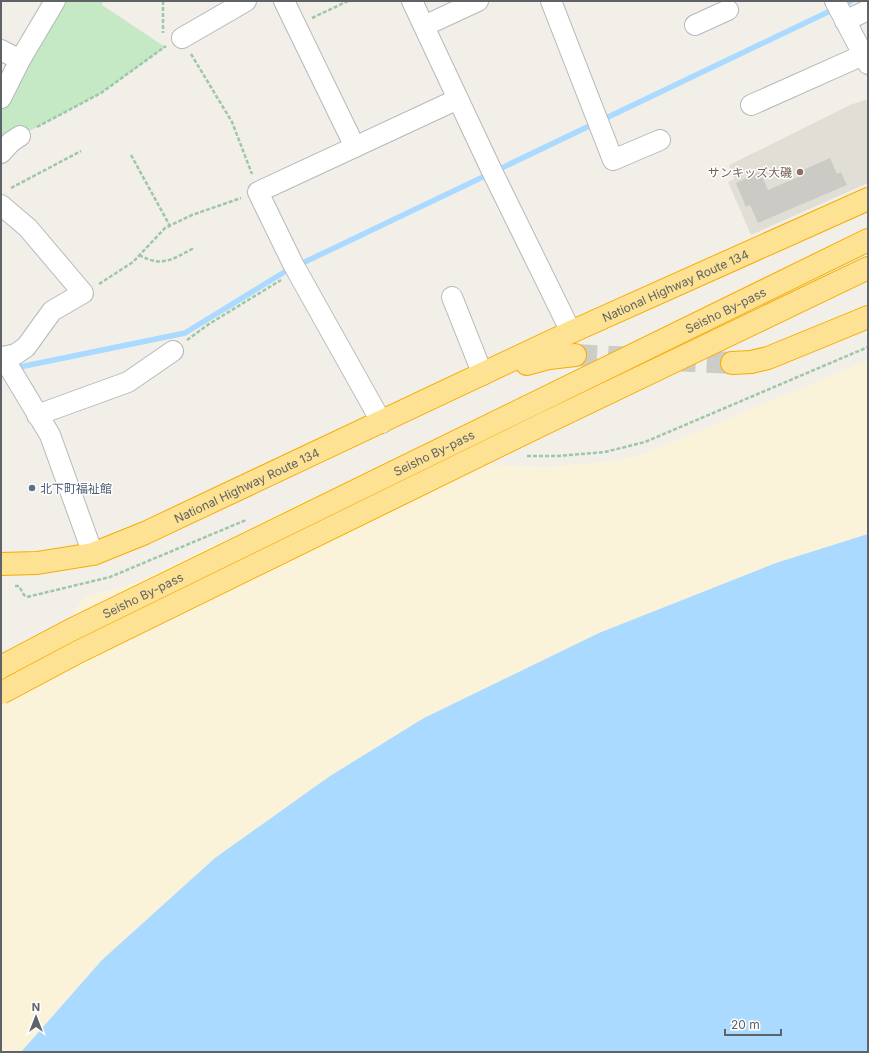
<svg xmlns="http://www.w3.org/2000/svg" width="869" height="1053" font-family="Inter,'Noto Sans JP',sans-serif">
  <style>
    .education { fill: #e1ded6 }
    .green { fill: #c5e8c5 }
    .sand { fill: #fbf3d9 }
    .water { fill: #aadaff }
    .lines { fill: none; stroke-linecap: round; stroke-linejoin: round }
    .stream { stroke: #aadaff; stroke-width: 5.5 }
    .building { fill: #cccac5 }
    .highway-tunnel { stroke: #ccccc8; stroke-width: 22; stroke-dasharray: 22 11; stroke-linecap: butt }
    .minor-casing { stroke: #b5b8bc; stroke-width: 22 }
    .highway-casing { stroke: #f9ab00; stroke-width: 24 }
    .path { stroke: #9cc7a9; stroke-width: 2.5; stroke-dasharray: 4 2; stroke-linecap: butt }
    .minor { stroke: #fff; stroke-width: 20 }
    .highway { stroke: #fde293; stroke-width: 22 }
    .highway-bridge-casing { stroke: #f9ab00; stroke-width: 24; stroke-linecap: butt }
    .highway-bridge { stroke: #fde293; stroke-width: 22 }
    .education-dot { fill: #8d6e63; stroke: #fff; stroke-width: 1.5 }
    .service-dot { fill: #5c6f8a; stroke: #fff; stroke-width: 1.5 }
    .labels { text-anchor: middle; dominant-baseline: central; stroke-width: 3; stroke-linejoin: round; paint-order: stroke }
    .education-label { font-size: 12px; fill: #785e54; stroke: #fff; text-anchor: end }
    .street-label { font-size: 12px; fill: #5f6368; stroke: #fff }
    .service-label { font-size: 12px; fill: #4e5e75; stroke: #fff; text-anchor: start }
  </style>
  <rect width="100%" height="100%" fill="#f1efe8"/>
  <path class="education" d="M868,99V183L751,235L728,182L734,179L729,165L850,105Z"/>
  <path class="green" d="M55,1H102L103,2L102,5L165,47L101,93L20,136L1,153V98Z"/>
  <path class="sand" d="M868,360V534L776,563L599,633L424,718L330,776L215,858L102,960L21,1052H1V654L70,619L83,598L137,582L226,539L230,549L247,541L242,531L422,446C430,456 439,461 452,463L546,467L613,461L644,454Z"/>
  <path class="water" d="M868,534V1052H21L102,960L215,858L330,776L424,718L599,633L776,563Z"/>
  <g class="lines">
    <path class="stream" d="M15,368L185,333L286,271L851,1"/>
  </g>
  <path class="building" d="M830,158L837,174L841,172L847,185L758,223L750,205L746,207L736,183L760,172L768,190L803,175L801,171Z"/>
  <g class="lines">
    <path class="highway-tunnel" d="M575,355L732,363"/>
    <g class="minor-casing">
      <g id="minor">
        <path d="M284,1L355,147"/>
        <path d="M412,1L490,167L571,332"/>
        <path d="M551,1L613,160L660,140"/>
        <path d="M835,1L868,64"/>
        <path d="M845,21L868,10"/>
        <path d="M695,25L728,10"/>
        <path d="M424,26L478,1"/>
        <path d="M182,38L246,1"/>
        <path d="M1,50L20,60"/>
        <path d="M1,98L20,60L55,1"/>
        <path d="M751,105L863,55"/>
        <path d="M1,153L11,142L20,136"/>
        <path d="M1,205L28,228L83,293L52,311L26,347L16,354L3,357"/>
        <path d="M452,297L483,375"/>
        <path d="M1,357H3L50,435L93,554"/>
        <path d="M37,415L128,382L173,351"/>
        <path d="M382,423L293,264L258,192L458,99"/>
      </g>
    </g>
    <g class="highway-casing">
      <g id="highway">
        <path d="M732,363L751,362L768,358L868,317"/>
        <path d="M527,364L549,358L575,355"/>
        <path id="s1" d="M527,407L868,240"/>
        <path d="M535,428L868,268"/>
        <path id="s2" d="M1,564L37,563L93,554L145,533L571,332L868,199"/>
      </g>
    </g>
    <g class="path">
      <path d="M163,1V33"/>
      <path d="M312,18L348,1"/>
      <path d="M191,54L232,122L252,174"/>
      <path d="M37,127L101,93L166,46"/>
      <path d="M131,155L170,226"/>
      <path d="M11,188L81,151"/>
      <path d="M139,255C163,268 172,259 194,248"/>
      <path d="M99,284L133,262L165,228L192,215L241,198"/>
      <path d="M187,340L209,324L281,280"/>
      <path d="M527,456H557L605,452L645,442L868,347"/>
      <path d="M15,586H19L24,595L27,597L110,577L246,520"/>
    </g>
    <use href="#minor" class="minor"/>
    <use href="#highway" class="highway"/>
    <g class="highway-bridge-casing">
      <g id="highway-bridge">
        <path id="s3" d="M1,667L71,630L527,407"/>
        <path d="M1,693L78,652L535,428"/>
      </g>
    </g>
    <use href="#highway-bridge" class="highway-bridge"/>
  </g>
  <circle class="education-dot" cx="800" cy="172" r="4"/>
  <circle class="service-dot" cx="32" cy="488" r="4"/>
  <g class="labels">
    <g class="education-label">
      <text x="792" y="172">サンキッズ大磯</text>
    </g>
    <g class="street-label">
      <text stroke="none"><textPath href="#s2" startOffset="734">National Highway Route 134</textPath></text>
      <text stroke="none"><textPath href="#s1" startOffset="221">Seisho By-pass</textPath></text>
      <text stroke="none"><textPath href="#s3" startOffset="483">Seisho By-pass</textPath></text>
      <text stroke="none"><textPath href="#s2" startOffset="261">National Highway Route 134</textPath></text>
      <text stroke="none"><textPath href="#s3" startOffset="159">Seisho By-pass</textPath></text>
    </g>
    <g class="service-label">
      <text x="40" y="488">北下町福祉館</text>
    </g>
  </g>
  <rect width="869" height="1053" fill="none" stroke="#5f6368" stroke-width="4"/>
  <g transform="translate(36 1017)" stroke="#ffffff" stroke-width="3" paint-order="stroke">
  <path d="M0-3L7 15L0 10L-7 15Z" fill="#5f6368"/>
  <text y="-6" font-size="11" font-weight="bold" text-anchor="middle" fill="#5f6368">N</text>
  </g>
  <path d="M725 1029v6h56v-6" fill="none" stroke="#5f6368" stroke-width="2"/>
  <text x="731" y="1029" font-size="12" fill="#5f6368" stroke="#ffffff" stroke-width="3" paint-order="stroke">20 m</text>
</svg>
